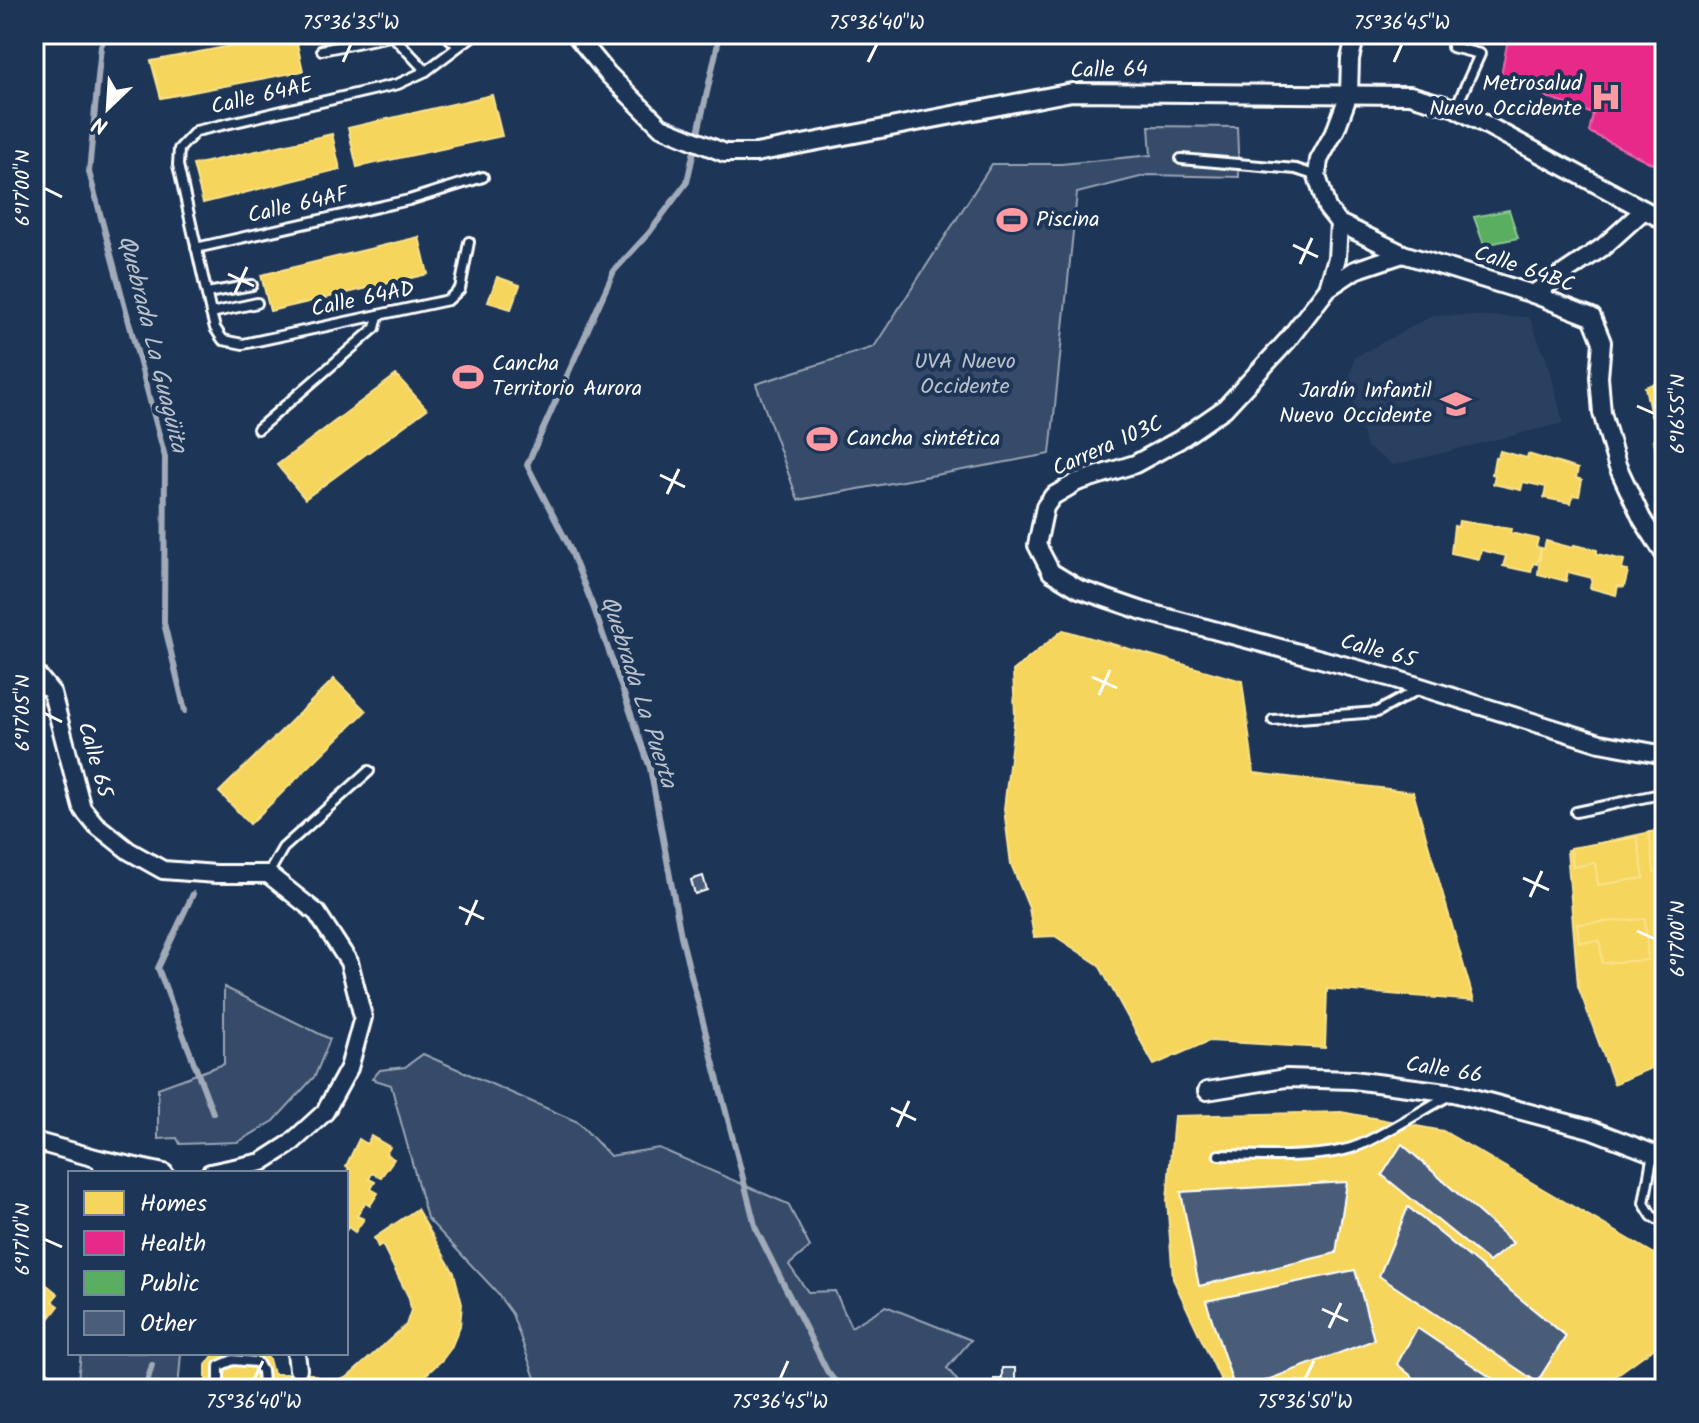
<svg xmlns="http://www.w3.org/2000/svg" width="1699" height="1423" font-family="Kalam,sans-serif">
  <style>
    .built { fill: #2a4161 }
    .green { fill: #364b69; stroke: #9aa5b4; stroke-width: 2 }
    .homes { fill: #f6d55c; stroke: #f9e28d; stroke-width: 2 }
    .health { fill: #e7298a; stroke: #ee69ad; stroke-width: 2 }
    .public { fill: #5aae61; stroke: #8cc690; stroke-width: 2 }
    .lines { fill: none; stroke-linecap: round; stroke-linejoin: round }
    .stream { stroke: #a0aab8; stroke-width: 6 }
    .building { fill: #4a5d79; stroke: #fff; stroke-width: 2 }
    .lane-casing { stroke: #fff; stroke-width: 14 }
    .street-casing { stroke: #fff; stroke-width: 22 }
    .lane { stroke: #1d3557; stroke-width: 8 }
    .street { stroke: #1d3557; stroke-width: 16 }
    .ticks { fill: none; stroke: #fff; stroke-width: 3 }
    .labels { text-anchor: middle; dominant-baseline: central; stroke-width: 8; stroke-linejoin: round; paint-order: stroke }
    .street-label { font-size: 22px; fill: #fff; stroke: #1d3557 }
    .poi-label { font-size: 22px; fill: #fff; stroke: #1d3557; text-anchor: start }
    .park-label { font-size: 22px; fill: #b9c0ca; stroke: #1d3557 }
    .water-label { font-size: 24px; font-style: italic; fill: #b8c0ca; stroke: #1d3557 }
    .neatline { fill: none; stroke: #fff; stroke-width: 3 }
    .ticks-label { font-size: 20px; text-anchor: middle; fill: #fff }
  </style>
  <rect width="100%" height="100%" fill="#1d3557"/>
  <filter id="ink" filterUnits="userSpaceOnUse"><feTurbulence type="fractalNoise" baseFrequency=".0125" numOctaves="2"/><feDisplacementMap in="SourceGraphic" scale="16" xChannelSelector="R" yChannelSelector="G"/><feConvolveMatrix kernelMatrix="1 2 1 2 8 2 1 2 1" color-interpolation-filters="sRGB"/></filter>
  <g filter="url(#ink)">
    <path class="built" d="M1434,315L1529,317L1550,369L1563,423L1393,465L1366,446L1348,385L1355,357Z"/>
    <g class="green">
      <path d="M1149,126L1237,127L1239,177L1148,175L1077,193L1050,454L798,500L756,384L874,347L992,164H1061L1151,155Z"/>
      <path d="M224,987L330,1039L315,1076L274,1121L238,1142L180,1144L177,1138L158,1139V1088L224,1064Z"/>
      <path d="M423,1054L578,1122L610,1156L659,1148L788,1204L810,1247L789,1265L808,1292L835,1291L851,1327L886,1306L971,1340L947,1368L964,1389H539L512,1314L494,1289L427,1218L391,1085L372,1079L380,1070L405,1067Z"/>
      <path d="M81,1353H181L178,1389H77Z"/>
    </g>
    <g class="homes">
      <path d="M295,34L303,71L161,98L151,61Z"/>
      <path d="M492,95L502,136L357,167L348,128Z"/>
      <path d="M332,134L340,169L203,203L193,165Z"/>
      <path d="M419,237L428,274L270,311L261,275Z"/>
      <path d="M497,277L520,285L511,309L488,302Z"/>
      <path d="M396,375L427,409L305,499L277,465Z"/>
      <path d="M1665,380V465L1660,466L1654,440L1665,437L1660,414L1651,416L1645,387Z"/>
      <path d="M1500,451L1527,458L1528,454L1578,469L1576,478L1582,480L1579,496L1573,495L1571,503L1544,498L1546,487L1523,482L1521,490L1493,484L1495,475L1492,474L1495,457L1498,458Z"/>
      <path d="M1459,521L1511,529L1510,533L1538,539L1536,547L1541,548L1537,564L1533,563L1531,572L1503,566L1506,556L1481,550L1479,559L1451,553L1454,526L1458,527Z"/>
      <path d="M1546,541L1573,548L1574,545L1597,550V554L1624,560L1622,570L1628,571L1624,587L1618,586L1616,595L1590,588L1592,578L1568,572L1566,581L1538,574L1541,548L1544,549Z"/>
      <path d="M1063,630L1242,681L1254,773L1413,792L1474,1001L1327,989L1325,1048L1209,1041L1154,1065L1099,965L1055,936L1034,937L1029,908L1011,864L1004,809L1015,715L1013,671Z"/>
      <path d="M334,679L366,711L250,824L219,792Z"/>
      <path d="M1665,829V1062L1614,1084L1578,986L1567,850Z"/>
      <path d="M1665,830V871L1654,872L1649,832Z"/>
      <path d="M1637,837L1644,878L1598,885L1595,863L1573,867L1570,848Z"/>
      <path d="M1656,918H1665V959H1658Z"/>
      <path d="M1645,919L1648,960L1602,963L1600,941L1579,942L1577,924Z"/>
      <path d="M1341,1112L1443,1131L1665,1260V1346L1651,1350L1597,1389H1225L1173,1279L1167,1200L1174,1116Z"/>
      <path d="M371,1136L390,1147L386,1154L394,1159L381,1177L372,1173L369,1179L375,1182L371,1189L378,1193L370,1206L365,1203L357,1216L364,1219L355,1232L348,1227L346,1231V1173L349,1168L346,1166L359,1139L367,1144Z"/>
      <path d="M417,1209L454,1273L462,1304L460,1326L451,1348L442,1360L410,1389H203H206V1365L215,1353H263L269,1359L273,1374H312L320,1379L341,1380L349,1376L406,1325L411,1310L409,1298L382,1244L378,1247L374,1238Z"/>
      <path d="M34,1277L39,1283L45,1287L47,1285L58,1294L52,1301L59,1306L45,1324L38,1318L34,1322Z"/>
      <path d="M34,1361L63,1383L59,1389H34Z"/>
      <path d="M472,1380L478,1386L485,1380L493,1389H462Z"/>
    </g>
    <path class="health" d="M1509,34H1665V147L1653,164L1589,132L1593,114L1500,80Z"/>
    <path class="public" d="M1509,210L1518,238L1484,245L1474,217Z"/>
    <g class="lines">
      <g class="stream">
        <path d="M106,34L101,46L89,172L165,457L164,623L185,711"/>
        <path d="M720,34L687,182L649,233L614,271L527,465L568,544L594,609L650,768L681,936L756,1229L827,1371L841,1389"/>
        <path d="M193,894L158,968L213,1113"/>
        <path d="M145,1389L152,1365"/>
      </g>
    </g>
    <g class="building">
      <path d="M703,876L707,890L695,894L691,880Z"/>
      <path d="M1402,1144L1513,1243L1489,1262L1382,1175Z"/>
      <path d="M1347,1182L1336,1253L1199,1286L1181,1192Z"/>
      <path d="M1408,1207L1566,1336L1537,1382L1379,1276Z"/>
      <path d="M1355,1270L1374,1340L1243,1389H1235L1206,1301Z"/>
      <path d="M1417,1328L1508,1389H1427L1397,1364Z"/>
      <path d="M1002,1368H1015V1389H990V1386H994V1379H1002Z"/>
      <path d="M1296,1381L1343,1389H1295Z"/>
    </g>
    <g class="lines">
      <g class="lane-casing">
        <g id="lane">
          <path d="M445,34L458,46"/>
          <path d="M1452,47L1480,54L1456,107"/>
          <path d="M322,50L390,36L395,38L426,71"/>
          <path d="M1181,159L1296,169L1317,176"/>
          <path d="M469,242L460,289L448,300L243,344L223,340L215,328L211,313L178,165L179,149L196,131L398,84L426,71L475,34"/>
          <path d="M196,248L409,200L483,177"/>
          <path d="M207,293L252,285"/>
          <path d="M211,313L257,303"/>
          <path d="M258,429L375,328L378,316"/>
          <path d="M1273,720L1377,712L1419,689"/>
          <path d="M1576,812L1665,793"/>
          <path d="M268,874L283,848L369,771"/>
          <path d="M1653,1153L1644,1203L1652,1216L1665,1224"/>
          <path d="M1219,1155C1258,1156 1327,1160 1362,1144C1392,1130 1421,1111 1450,1095"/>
          <path d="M219,1389V1366L233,1360L257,1362L262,1371L263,1383"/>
        </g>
      </g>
      <g class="street-casing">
        <g id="street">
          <path d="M575,34L608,74L661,127L725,153H756L1072,92L1410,95L1455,108L1665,221"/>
          <path d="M1356,34L1350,59L1349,94L1336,129L1319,160L1317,176L1327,208L1339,223L1403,254L1533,294L1592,317L1602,342L1599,377L1602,413L1617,465L1642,519L1665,555"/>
          <path d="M1403,254L1355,270L1328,288L1287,341L1224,409L1179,440L1135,464L1077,482L1053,496L1045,507L1037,545L1051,572L1079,589L1143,611L1395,679L1600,743L1665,755"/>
          <path d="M1328,288L1337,258L1339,223"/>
          <path d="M1533,294L1603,247L1644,210"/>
          <path d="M34,671L52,693L82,808L95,824L129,851L163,870L216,874H268L317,913L349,962L363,1017L349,1068L325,1112L290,1144L262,1162L210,1173"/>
          <path d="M1207,1091L1286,1078L1353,1080L1454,1093L1590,1129L1665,1158"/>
          <path d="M34,1141L99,1159L106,1173"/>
          <path d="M99,1159L164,1173"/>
          <path d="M296,1353L298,1369"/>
        </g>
      </g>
      <use href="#lane" class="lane"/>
      <use href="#street" class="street"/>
    </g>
  </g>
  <path class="ticks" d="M343,62L351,44M868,62L877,44M1394,62L1402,44M44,188L62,197M1293,245L1318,257M1300,264L1312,238M228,274L254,286M235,293L247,267M1637,406L1655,414M660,475L685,487M667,494L679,469M1092,677L1117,688M1099,695L1110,670M44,713L62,722M1523,878L1549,890M1530,897L1542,871M459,907L484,919M466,925L477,900M1637,931L1655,939M891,1108L916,1120M897,1127L909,1101M44,1239L62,1247M1322,1309L1348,1321M1329,1328L1341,1303M254,1379L263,1361M780,1379L788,1361M1305,1379L1314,1361"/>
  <defs>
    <g id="hospital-bare" transform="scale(2.4)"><path d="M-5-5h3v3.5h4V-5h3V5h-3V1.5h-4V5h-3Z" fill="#ff9aa2" stroke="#1d3557" stroke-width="2.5" paint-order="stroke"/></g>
    <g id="stadium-bare" transform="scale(2.4)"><path d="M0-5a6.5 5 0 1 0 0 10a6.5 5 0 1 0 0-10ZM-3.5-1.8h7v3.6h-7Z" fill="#ff9aa2" stroke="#1d3557" stroke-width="2.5" paint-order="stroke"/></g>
    <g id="school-bare" transform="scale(2.4)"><path d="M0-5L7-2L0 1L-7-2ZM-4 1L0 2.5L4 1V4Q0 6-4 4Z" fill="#ff9aa2" stroke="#1d3557" stroke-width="2.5" paint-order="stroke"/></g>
  </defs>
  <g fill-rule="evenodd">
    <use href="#hospital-bare" x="1606" y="97"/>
    <use href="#stadium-bare" x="1012" y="220"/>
    <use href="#stadium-bare" x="468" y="377"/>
    <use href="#school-bare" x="1456" y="404"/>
    <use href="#stadium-bare" x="822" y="439"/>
  </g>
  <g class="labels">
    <g class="street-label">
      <text transform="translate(1109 71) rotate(-1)">Calle 64</text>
      <text transform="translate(262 97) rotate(-13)">Calle 64AE</text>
      <text transform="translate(298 206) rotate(-13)">Calle 64AF</text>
      <text transform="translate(1524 270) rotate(19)">Calle 64BC</text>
      <text transform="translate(363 300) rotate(-12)">Calle 64AD</text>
      <text transform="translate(1108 447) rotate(-24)">Carrera 103C</text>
      <text transform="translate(1378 652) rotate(15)">Calle 65</text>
      <text transform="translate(94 760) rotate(74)">Calle 65</text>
      <text transform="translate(1444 1071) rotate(9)">Calle 66</text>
    </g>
    <g class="poi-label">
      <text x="1582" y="84" text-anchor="end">Metrosalud<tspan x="1582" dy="25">Nuevo Occidente</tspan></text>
      <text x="1036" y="220">Piscina</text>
      <text x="492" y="364">Cancha<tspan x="492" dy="25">Territorio Aurora</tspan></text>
      <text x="1432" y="391" text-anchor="end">Jardín Infantil<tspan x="1432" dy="25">Nuevo Occidente</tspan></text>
      <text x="846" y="439">Cancha sintética</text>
    </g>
    <g class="park-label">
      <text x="965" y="362">UVA Nuevo<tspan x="965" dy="25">Occidente</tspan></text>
    </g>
    <g class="water-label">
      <text transform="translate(152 344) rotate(76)">Quebrada La Guagüita</text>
      <text transform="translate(638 692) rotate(72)">Quebrada La Puerta</text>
    </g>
  </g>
  <rect width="1699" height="1423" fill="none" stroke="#1d3557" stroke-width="88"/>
  <rect x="68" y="1171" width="280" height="184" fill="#1d3557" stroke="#77869a" stroke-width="2"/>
  <rect x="84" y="1191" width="40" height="24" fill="#f6d55c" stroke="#77869a" stroke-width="2"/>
  <text x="140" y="1211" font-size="24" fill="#ffffff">Homes</text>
  <rect x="84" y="1231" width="40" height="24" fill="#e7298a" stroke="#77869a" stroke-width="2"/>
  <text x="140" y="1251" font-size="24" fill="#ffffff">Health</text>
  <rect x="84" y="1271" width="40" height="24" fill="#5aae61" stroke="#77869a" stroke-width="2"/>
  <text x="140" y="1291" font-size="24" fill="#ffffff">Public</text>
  <rect x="84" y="1311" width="40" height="24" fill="#4a5d79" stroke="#77869a" stroke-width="2"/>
  <text x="140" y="1331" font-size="24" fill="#ffffff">Other</text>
  <g transform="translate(108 108) rotate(205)" stroke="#1d3557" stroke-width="6" paint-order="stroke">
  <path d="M0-6L14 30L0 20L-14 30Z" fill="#ffffff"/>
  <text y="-12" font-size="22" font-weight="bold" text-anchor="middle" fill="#ffffff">N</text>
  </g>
  <rect x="44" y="44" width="1611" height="1335" class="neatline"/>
  <g class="ticks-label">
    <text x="351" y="29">75°36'35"W</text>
    <text x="877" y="29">75°36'40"W</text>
    <text x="1402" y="29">75°36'45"W</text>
    <text transform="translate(22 188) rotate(-90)" y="7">6°17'00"N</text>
    <text transform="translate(1677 414) rotate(-90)" y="7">6°16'55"N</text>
    <text transform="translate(22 713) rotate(-90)" y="7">6°17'05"N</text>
    <text transform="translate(1677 939) rotate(-90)" y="7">6°17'00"N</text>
    <text transform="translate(22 1239) rotate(-90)" y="7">6°17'10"N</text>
    <text x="254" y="1408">75°36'40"W</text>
    <text x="780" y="1408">75°36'45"W</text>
    <text x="1305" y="1408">75°36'50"W</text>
  </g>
</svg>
